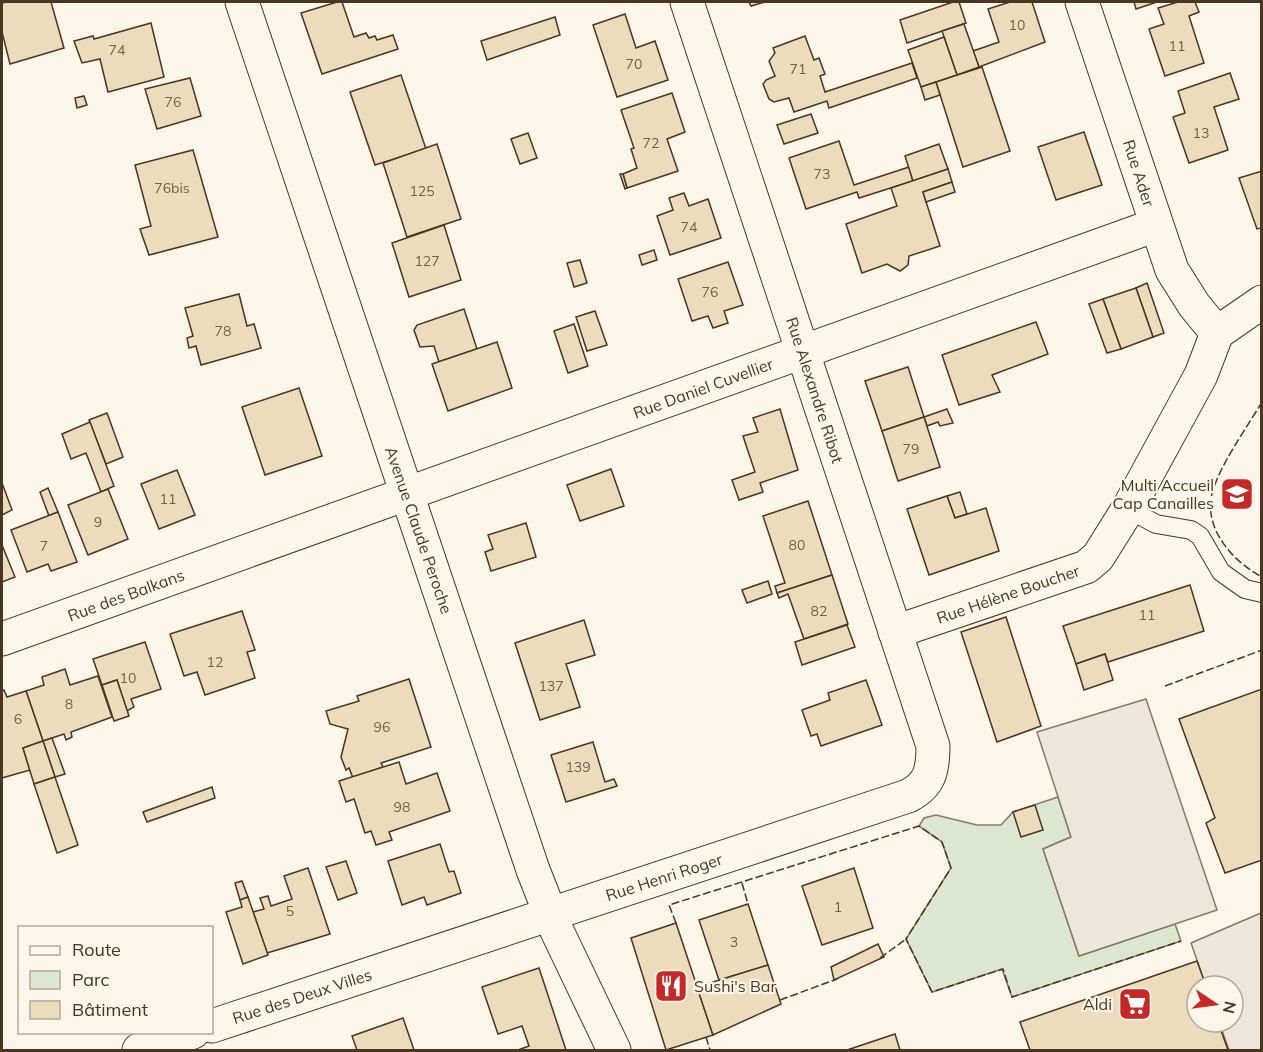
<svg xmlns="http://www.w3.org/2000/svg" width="1263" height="1052" font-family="Mulish,sans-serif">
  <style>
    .green { fill: #dce7d0; stroke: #887966; stroke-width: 1.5 }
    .parking { fill: #ede7d9; stroke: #887966; stroke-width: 1.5 }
    .building { fill: #ecdcbc; stroke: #4a3520; stroke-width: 1.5 }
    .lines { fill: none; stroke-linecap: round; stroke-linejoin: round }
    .service-casing { stroke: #4a3520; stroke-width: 20 }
    .minor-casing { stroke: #4a3520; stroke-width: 35 }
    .service { stroke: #fbf6e9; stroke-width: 18 }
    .minor { stroke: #fbf6e9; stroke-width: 33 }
    .fence { stroke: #4a3520; stroke-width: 1.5; stroke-dasharray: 8 3; stroke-linecap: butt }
    .labels { text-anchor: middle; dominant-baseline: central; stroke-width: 4.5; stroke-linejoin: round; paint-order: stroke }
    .number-label { font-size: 14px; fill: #725f47 }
    .street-label { font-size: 16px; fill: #4a3520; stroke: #fbf6e9 }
    .poi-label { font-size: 16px; fill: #4a3520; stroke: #fbf6e9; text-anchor: end }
  </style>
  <rect width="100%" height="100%" fill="#fbf6e9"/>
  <path class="green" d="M1058,797L1071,837L1043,849L1079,956L1175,924L1181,941L1012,997L1002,969L932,992L906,939L951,868L942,842L919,826L924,818L936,815L977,825H1001L1013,812Z"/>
  <g class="parking">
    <path d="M1146,699L1217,910L1079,956L1043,849L1071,837L1037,732Z"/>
    <path d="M1261,913V1050H1229L1219,1022H1233V986H1206L1191,943Z"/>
  </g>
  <g class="building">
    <path d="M7,2H51L64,48L10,64L2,32V3Z"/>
    <path d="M337,2H342L354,37L366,33L369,38L375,36L377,40L393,35L398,49L322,74L301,13Z"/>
    <path d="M749,2H765L751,6Z"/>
    <path d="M953,2H959L966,23L907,43L900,20Z"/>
    <path d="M1010,2H1032L1045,42L979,67L973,51L999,42L988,9Z"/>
    <path d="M1134,2H1157L1136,9Z"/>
    <path d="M1178,2H1195L1199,12L1189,16L1204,63L1165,76L1149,29L1164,24L1158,8Z"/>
    <path d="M625,14L636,48L655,41L668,80L617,97L593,25Z"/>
    <path d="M555,17L560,35L487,60L481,41Z"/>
    <path d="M151,23L164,77L108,92L100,59L82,63L74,41L93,36L94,39Z"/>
    <path d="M964,24L979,67L957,75L942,31Z"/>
    <path d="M805,36L814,60L819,58L825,74L820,76L825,92L912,63L917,78L829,108L827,101L794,112L789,98L774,102L769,99L763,84L766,80L775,76L769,61L775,53L773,48Z"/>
    <path d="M944,37L957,75L921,87L908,50Z"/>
    <path d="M982,67L1010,151L963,167L936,82Z"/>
    <path d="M1230,73L1239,99L1214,107L1228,150L1189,163L1173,117L1185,113L1178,91Z"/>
    <path d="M401,75L426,149L375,165L350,92Z"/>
    <path d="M190,78L201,116L157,129L145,89Z"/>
    <path d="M936,82L940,95L925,100L921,87Z"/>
    <path d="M672,93L685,132L667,139L678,171L627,188L623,174L637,168L631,149L634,148L621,110Z"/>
    <path d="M84,96L87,105L77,108L75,98Z"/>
    <path d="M811,114L818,133L784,144L777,125Z"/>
    <path d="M1084,132L1102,185L1056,200L1038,147Z"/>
    <path d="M528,133L537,158L520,164L511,139Z"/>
    <path d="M839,141L854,185L909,167L913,181L859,198L857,192L806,209L789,158Z"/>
    <path d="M437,144L461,219L407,237L383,163Z"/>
    <path d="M939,144L948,169L913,181L905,156Z"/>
    <path d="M193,150L218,237L149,255L140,229L151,226L135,165Z"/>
    <path d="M948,169L952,182L923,192L940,246L909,256L908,265L900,271L887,264L862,273L846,224L897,206L891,188Z"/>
    <path d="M1262,171V228L1257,229L1239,178Z"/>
    <path d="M620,174H623L627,188L625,189Z"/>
    <path d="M952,182L955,192L926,202L923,192Z"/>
    <path d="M684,193L689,206L708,199L721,238L670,255L657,216L673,210L669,198Z"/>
    <path d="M444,225L461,280L409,297L392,243Z"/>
    <path d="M654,250L657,260L642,265L639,255Z"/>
    <path d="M580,260L587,283L574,287L567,263Z"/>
    <path d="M728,262L743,305L724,311L728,323L713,328L708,316L692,321L678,279Z"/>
    <path d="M1147,283L1164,333L1153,337L1136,288Z"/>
    <path d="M1136,288L1153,337L1121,349L1103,299Z"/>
    <path d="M239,294L247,326L254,324L261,348L201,365L196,346L189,348L187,338L193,336L185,308Z"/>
    <path d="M1103,299L1121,349L1107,353L1089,304Z"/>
    <path d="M464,309L477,349L439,362L434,346L420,347L414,330L417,325Z"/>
    <path d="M595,311L607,345L587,351L576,317Z"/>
    <path d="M1036,322L1048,354L992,375L1000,392L959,405L942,355Z"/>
    <path d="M574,324L588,366L568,373L554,331Z"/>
    <path d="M497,342L512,388L448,411L432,364Z"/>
    <path d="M908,367L924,417L882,431L865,381Z"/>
    <path d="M299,388L322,456L265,475L242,407Z"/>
    <path d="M780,409L798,470L760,483L763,492L739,500L732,480L755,472L743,436L758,432L753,418Z"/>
    <path d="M947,409L953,423L940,426L938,422L927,426L924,417Z"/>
    <path d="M107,413L123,457L106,464L89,420Z"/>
    <path d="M924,417L940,467L898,481L882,431Z"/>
    <path d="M90,422L114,486L101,492L86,453L71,459L62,434Z"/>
    <path d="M611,469L624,506L580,521L567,485Z"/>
    <path d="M177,470L195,515L159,529L141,484Z"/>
    <path d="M2,483L12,510L2,515Z"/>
    <path d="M48,488L58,512L49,516L40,492Z"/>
    <path d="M108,489L128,539L88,555L68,505Z"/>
    <path d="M960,492L967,514L955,518L947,496Z"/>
    <path d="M947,496L955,518L986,508L999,551L929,575L907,509Z"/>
    <path d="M808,501L832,575L777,593L775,586L785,583L763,516Z"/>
    <path d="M58,512L77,562L51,571L48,564L27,572L11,530Z"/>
    <path d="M526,523L536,557L491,571L485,552L493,549L488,535Z"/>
    <path d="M2,545L15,577L2,582Z"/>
    <path d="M832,575L848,624L804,639L788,594L779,598L777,593Z"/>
    <path d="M768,581L772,594L747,603L742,590Z"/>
    <path d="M1190,585L1204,631L1108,662L1105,654L1076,664L1063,626Z"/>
    <path d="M242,611L255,650L247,652L255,678L205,695L197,672L184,676L170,634Z"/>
    <path d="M1006,617L1041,726L997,742L961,632Z"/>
    <path d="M584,620L595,655L566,664L580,707L540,720L515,643Z"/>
    <path d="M847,625L855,647L802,665L795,642Z"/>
    <path d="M145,642L161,689L131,699L134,707L127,711L117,680L102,685L93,659Z"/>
    <path d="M1105,654L1113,680L1084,690L1076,664Z"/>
    <path d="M65,669L70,685L98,676L112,717L71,732L72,737L66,740L64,734L43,741L26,691L44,685L42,677Z"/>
    <path d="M409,679L431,747L381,763L383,767L353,778L349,768L346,770L341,757L348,729L330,724L326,711L359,701L357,696Z"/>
    <path d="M117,680L129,716L114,721L102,685Z"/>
    <path d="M866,680L882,725L821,746L817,734L811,736L802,710L830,700L828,693Z"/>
    <path d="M1262,689V860L1225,873L1206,823L1215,818L1179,719Z"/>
    <path d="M4,690L7,697L26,691L43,741L23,748L30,770L2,778V691Z"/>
    <path d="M52,738L65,774L55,777L43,741Z"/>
    <path d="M43,741L55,777L34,784L23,748Z"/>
    <path d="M593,742L605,782L614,779L617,786L566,802L551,755Z"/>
    <path d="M399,762L406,784L437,773L450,811L389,832L392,840L376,845L371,831L365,833L354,799L346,802L339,781Z"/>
    <path d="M55,777L78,845L57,853L34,784Z"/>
    <path d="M212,787L215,798L147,822L143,812Z"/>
    <path d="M1035,805L1043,830L1021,837L1013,812Z"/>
    <path d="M440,844L449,872L454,871L461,893L427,905L424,897L402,905L388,861Z"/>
    <path d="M346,861L357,893L338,900L326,867Z"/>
    <path d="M308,868L330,934L267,953L253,912L264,909L260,898L268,896L271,906L292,899L284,876Z"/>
    <path d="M854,868L873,928L822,945L802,886Z"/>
    <path d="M242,881L248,897L240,900L235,883Z"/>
    <path d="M248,897L268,955L243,964L226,912L242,907L240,900Z"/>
    <path d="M748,904L768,965L719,980L699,920Z"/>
    <path d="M676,923L713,1035L666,1050L631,938Z"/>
    <path d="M878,944L884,957L834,980L831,967Z"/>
    <path d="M1197,961L1206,986H1197V1022H1218L1228,1050H1030L1020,1022Z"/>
    <path d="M768,965L781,1004L713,1035L697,987Z"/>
    <path d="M539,968L566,1050H518L529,1046L522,1026L498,1034L482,987Z"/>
    <path d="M403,1018L414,1050H357L352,1036Z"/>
    <path d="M895,1034L900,1050H847Z"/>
  </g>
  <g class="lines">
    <g class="service-casing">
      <path id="service" d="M1128,509L1156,524L1191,530L1200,536L1221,572L1245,589L1262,593"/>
    </g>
    <g class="minor-casing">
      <g id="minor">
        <path d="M242,2L533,870L557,931L614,1050"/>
        <path d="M1082,2L1172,270L1194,305L1217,333"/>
        <path d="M895,632L1086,567L1098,557L1128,509L1201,375L1217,333L1262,302"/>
        <path d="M2,639L1156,225"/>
        <path d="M212,1026L908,796C930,785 933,770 933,746L687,2"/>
        <path d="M139,1050L193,1032"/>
      </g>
    </g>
    <use href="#service" class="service"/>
    <use href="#minor" class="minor"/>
    <g class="fence">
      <path d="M1262,402C1247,427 1223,461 1214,487C1200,524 1230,560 1262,577"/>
      <path d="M1165,686L1262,650"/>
      <path d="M742,883L748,904"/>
      <path d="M676,923L669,905L919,826L942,842L951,868L906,939L932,992L1003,969L1012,997L1181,941"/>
      <path d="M880,958L906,939"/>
      <path d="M780,1000L837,979"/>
      <path d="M706,1037L710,1050"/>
    </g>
  </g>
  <defs>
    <g id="school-square" transform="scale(1.725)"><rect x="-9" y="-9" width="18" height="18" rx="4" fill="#c62828" stroke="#fbf6e9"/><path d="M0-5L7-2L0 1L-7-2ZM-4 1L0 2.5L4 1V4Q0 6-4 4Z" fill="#fff"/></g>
    <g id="restaurant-square" transform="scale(1.725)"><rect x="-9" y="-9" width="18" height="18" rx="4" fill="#c62828" stroke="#fbf6e9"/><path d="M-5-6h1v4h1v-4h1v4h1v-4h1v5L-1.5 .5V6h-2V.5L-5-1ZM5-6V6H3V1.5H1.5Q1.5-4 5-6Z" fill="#fff"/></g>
    <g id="supermarket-square" transform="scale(1.725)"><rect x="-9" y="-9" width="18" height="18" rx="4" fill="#c62828" stroke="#fbf6e9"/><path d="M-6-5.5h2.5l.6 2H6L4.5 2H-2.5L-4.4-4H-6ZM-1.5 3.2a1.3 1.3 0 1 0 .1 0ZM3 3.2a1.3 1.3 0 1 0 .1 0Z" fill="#fff"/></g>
  </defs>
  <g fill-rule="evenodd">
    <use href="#school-square" x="1237" y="494"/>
    <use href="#restaurant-square" x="671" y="986"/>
    <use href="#supermarket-square" x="1135" y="1004"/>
  </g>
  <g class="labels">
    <g class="number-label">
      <text x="1017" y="25">10</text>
      <text x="1177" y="46">11</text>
      <text x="117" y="50">74</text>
      <text x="634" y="64">70</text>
      <text x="798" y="69">71</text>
      <text x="173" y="102">76</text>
      <text x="1201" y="133">13</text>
      <text x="651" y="143">72</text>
      <text x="822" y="174">73</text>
      <text x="172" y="188">76bis</text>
      <text x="422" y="191">125</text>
      <text x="689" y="227">74</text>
      <text x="427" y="261">127</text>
      <text x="710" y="292">76</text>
      <text x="223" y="331">78</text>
      <text x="911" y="449">79</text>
      <text x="168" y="499">11</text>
      <text x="98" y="522">9</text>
      <text x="797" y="545">80</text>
      <text x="44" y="546">7</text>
      <text x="819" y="611">82</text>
      <text x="1147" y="615">11</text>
      <text x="215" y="662">12</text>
      <text x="128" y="678">10</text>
      <text x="551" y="686">137</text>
      <text x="69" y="704">8</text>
      <text x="18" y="719">6</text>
      <text x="382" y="727">96</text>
      <text x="578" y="767">139</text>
      <text x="402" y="807">98</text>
      <text x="838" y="907">1</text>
      <text x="290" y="911">5</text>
      <text x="734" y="942">3</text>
    </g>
    <g class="street-label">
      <text transform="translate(1139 173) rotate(72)">Rue Ader</text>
      <text transform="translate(703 388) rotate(-20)">Rue Daniel Cuvellier</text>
      <text transform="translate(815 390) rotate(72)">Rue Alexandre Ribot</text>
      <text transform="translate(419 530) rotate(71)">Avenue Claude Peroche</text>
      <text transform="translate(1008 594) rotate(-19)">Rue Hélène Boucher</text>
      <text transform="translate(126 595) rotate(-20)">Rue des Balkans</text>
      <text transform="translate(664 877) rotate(-18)">Rue Henri Roger</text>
      <text transform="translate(302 996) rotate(-18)">Rue des Deux Villes</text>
    </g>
    <g class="poi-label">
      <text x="1214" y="485">Multi Accueil<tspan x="1214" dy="18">Cap Canailles</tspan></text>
      <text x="694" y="986" text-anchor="start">Sushi's Bar</text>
      <text x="1112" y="1004">Aldi</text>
    </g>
  </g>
  <rect width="1263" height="1052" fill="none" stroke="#4a3520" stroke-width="6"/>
  <rect x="18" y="926" width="195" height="108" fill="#fbf6e9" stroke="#b4a999" stroke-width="1.5"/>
  <rect x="30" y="946" width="30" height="9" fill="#fbf6e9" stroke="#b4a999" stroke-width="1.5"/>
  <text x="72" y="956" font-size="18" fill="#4a3520">Route</text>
  <rect x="30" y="971" width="30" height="18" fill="#dce7d0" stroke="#b4a999" stroke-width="1.5"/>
  <text x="72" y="986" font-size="18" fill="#4a3520">Parc</text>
  <rect x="30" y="1001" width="30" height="18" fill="#ecdcbc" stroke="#b4a999" stroke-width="1.5"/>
  <text x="72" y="1016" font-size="18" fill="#4a3520">Bâtiment</text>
  <g transform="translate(1215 1004) rotate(103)"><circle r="28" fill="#fbf6e9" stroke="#b4a999" stroke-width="1.5"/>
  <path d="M0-4.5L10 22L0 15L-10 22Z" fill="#c62828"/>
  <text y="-9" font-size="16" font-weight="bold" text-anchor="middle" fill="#4a3520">N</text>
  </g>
</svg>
